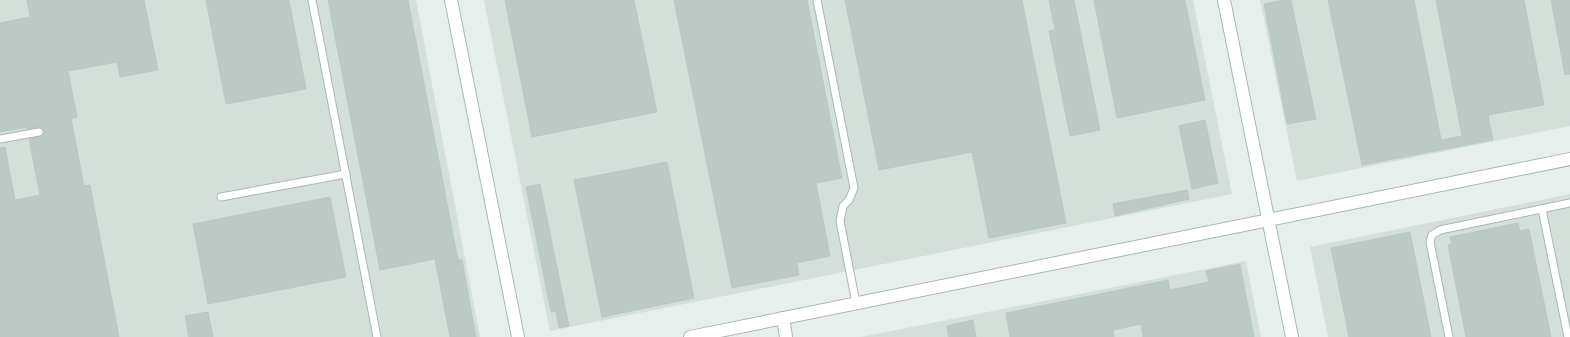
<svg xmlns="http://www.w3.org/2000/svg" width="1570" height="337" font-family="'Fira Sans Condensed',sans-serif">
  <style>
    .built { fill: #d4dfda }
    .building { fill: #bbcac4; stroke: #b8c9c2 }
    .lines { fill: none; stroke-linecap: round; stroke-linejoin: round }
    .lane-casing { stroke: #a8b8b2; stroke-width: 9 }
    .street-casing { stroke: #a8b8b2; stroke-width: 14 }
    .secondary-casing { stroke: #a4bbb3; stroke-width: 14 }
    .lane { stroke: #fff; stroke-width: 7 }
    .street { stroke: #fff; stroke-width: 12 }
    .secondary { stroke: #fff; stroke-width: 12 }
  </style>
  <rect width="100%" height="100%" fill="#e6efeb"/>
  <g class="built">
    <path d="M0,0H416L480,337H0Z"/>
    <path d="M484,0H1193L1232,194L550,331Z"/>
    <path d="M1260,0H1570V126L1297,181Z"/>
    <path d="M1570,194V337H1328L1310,247Z"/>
    <path d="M1246,261L1261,337H861Z"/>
  </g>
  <g class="building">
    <path d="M27,0H144L158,70L120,77L117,62L68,71L77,117L71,119L84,186L90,185L119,337H0V148L5,147L15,200L40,195L29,139L42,136L44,133L43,129L39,127L27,129V127L0,132V23L30,17Z"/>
    <path d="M206,0H289L306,89L226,104Z"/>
    <path d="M328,0H408L458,260H462L476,337H450L435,259L380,270Z"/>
    <path d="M505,0H634L657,112L532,137Z"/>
    <path d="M674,0H807L842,178L816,183L830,256L797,263L799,275L732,288Z"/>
    <path d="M845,0H1022L1066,223L989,238L972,152L879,170Z"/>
    <path d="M1049,0H1074L1100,130L1070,136L1049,31L1055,30Z"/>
    <path d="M1094,0H1185L1205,100L1117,118Z"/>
    <path d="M1283,0H1291L1316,119L1287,124L1264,4Z"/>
    <path d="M1328,0H1414L1441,140L1462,136L1436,0H1524L1544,105L1488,115L1493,140L1362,165Z"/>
    <path d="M1551,0H1570V74L1565,75Z"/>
    <path d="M1205,120L1218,183L1192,189L1179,126Z"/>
    <path d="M667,162L694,298L602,317L574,180Z"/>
    <path d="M540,184L569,326L559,328L556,311L551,312L526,187Z"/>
    <path d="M1187,190L1189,199L1115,216L1113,204Z"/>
    <path d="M330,197L346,277L208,304L193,224Z"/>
    <path d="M1518,223L1520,231L1529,229L1551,337H1466L1448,245L1452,244L1450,237Z"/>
    <path d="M1410,232L1431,337H1349L1331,248Z"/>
    <path d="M1240,264L1254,337H1143L1141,324L1113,330L1114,337H1010L1006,313L1168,280L1170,290L1209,282L1206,271Z"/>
    <path d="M208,312L213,337H189L185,316Z"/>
    <path d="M973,320L976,337H949L947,326Z"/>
  </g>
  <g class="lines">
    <g class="lane-casing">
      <g id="lane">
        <path d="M312,0L377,337"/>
        <path d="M817,0L854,188L849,200L843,206L840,221L856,303"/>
        <path d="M0,139L39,132"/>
        <path d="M221,197L346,174"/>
        <path d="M1542,209L1568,337"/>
        <path d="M1449,337L1430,242L1432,235L1440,230L1570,203"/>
      </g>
    </g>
    <g class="street-casing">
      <g id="street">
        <path d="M783,318L786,337"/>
        <path d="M690,337L1570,159"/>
      </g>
    </g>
    <g class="secondary-casing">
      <g id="secondary">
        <path d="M451,0L518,337"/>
        <path d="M1224,0L1292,337"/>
      </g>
    </g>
    <use href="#lane" class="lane"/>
    <use href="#street" class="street"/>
    <use href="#secondary" class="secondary"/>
  </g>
</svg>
